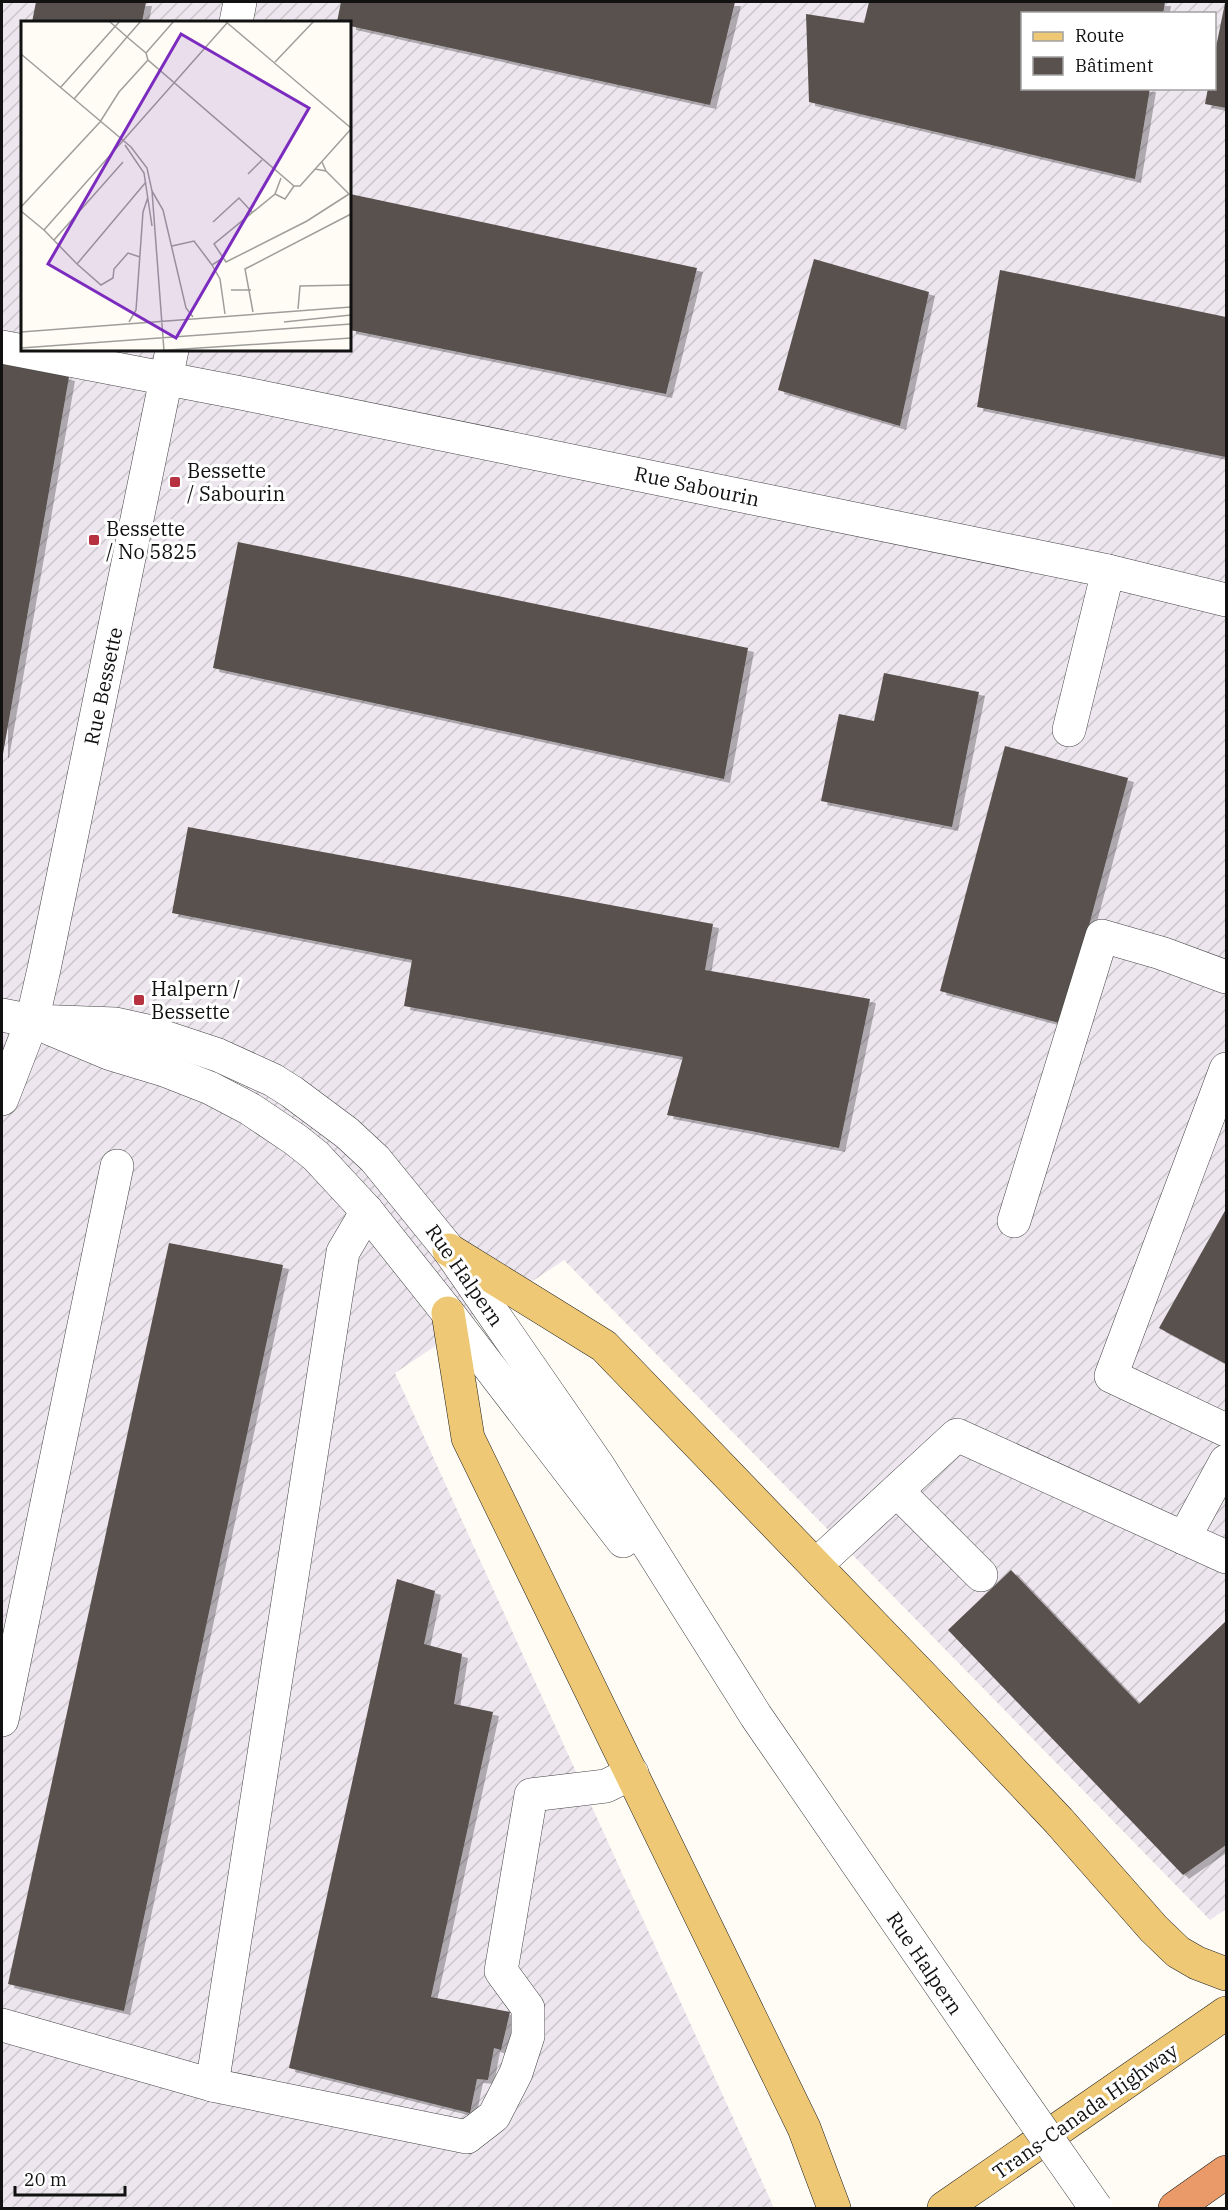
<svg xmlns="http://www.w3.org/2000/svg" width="1228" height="2210" font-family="'IBM Plex Serif',serif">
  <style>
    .industrial { fill: url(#industrial-furrows); fill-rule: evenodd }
    .building { fill: #58514e; filter: url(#shadow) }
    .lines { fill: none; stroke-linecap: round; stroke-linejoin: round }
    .minor-casing { stroke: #444; stroke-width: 34 }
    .major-casing { stroke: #222; stroke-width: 34 }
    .highway-casing { stroke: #222; stroke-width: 34 }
    .minor { stroke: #fff; stroke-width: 33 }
    .major { stroke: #eec875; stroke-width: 33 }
    .highway { stroke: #e99a68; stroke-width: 33 }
    .minor-bridge-casing { stroke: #444; stroke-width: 34; stroke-linecap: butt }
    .minor-bridge { stroke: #fff; stroke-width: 33 }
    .poi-dot { fill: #b73241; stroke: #fff; stroke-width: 2 }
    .labels { text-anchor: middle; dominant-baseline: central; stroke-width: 6; stroke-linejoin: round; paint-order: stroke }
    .poi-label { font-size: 20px; fill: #111; stroke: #fff; text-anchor: start }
    .street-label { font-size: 20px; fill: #111; stroke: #fff }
    .inset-road { fill: none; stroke: #9f9e9a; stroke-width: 1.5 }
    .view { fill: #7b2cbf; fill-opacity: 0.15; stroke: #7b2cbf; stroke-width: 3 }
    .inset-edge { fill: none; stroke: #111; stroke-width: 3 }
  </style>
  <defs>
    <pattern id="industrial-furrows" width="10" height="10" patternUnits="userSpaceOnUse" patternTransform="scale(1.5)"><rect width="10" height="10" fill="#ede6ee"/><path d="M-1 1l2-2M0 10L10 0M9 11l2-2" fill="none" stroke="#cac4cb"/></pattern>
    <filter id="shadow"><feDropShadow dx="6" dy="4" stdDeviation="0" flood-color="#0004"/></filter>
  </defs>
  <rect width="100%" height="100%" fill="#fefcf5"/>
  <path class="industrial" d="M2,2H1226V1909L1210,1920L564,1260L395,1373L774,2208H2ZM1022,14H1214V88H1022ZM22,22H350V350H22Z"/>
  <g class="building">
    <path d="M36,2H146L142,22H32Z"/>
    <path d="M341,2H735L710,105L350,26V22H337Z"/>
    <path d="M869,2H1165L1163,14H1022V88H1150L1135,179L809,102L806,14L864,23Z"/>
    <path d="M1225,3H1226V108L1205,104L1208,88H1214V57Z"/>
    <path d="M350,194L697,268L666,394L350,330Z"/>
    <path d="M814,259L929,292L900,426L778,390Z"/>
    <path d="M1000,270L1226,317V457L977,407Z"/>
    <path d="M2,361L69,377L3,754H2Z"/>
    <path d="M238,542L748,648L724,779L213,668Z"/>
    <path d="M884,673L979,692L952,827L821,801L839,714L874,721Z"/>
    <path d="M1005,746L1128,778L1063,1024L940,991Z"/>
    <path d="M188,827L713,924L705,970L870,999L839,1148L667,1115L683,1057L404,1006L412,960L172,913Z"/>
    <path d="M1226,1209V1364L1159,1328Z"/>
    <path d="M169,1243L283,1265L124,2011L8,1984Z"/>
    <path d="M1011,1570L1139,1704L1226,1621V1845L1183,1875L948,1630Z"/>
    <path d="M397,1579L435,1591L424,1644L462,1654L454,1704L493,1712L431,1997L510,2012L501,2050L494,2048L488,2080L477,2079L470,2113L289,2068Z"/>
  </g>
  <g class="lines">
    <g class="minor-casing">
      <g id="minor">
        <path d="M236,22L240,2"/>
        <path d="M2,347L241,393L1108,571L1226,600"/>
        <path d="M1069,730L1108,571"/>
        <path d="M2,1015L32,1021L116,1024L143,1030L218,1055L273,1080L292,1092L347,1133L375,1159L449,1250L599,1467L756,1716L991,2058"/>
        <path d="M51,1029L111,1054L164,1070L210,1088L250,1109L296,1140L316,1156L367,1211L448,1313L623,1541"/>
        <path d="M1226,1069L1111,1376L1226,1430"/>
        <path d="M2,1099L32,1021L44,969L172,350"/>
        <path d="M1014,1221L1102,936L1161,953L1226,977"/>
        <path d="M897,1491L981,1575"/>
        <path d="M1184,1538L1226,1557"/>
        <path d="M816,1565L957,1435L1184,1538L1226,1461"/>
        <path d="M2,1720L117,1166"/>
        <path d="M2,2025L212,2085L343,1252L367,1211"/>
        <path d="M212,2085L467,2137L494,2116L516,2073L528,2036V2008L501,1971L531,1795L606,1786L632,1773"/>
      </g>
    </g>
    <g class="major-casing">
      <g id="major">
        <path d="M449,1250L604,1346L923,1677L1059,1821L1154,1929L1178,1952L1197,1963L1226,1974"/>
        <path d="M448,1313L468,1438L804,2128L834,2208"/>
        <path d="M944,2208L1226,2013"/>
      </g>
    </g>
    <g class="highway-casing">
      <path id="highway" d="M1175,2208L1226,2172"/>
    </g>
    <use href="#minor" class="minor"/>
    <use href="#major" class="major"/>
    <use href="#highway" class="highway"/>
    <g class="minor-bridge-casing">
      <path id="minor-bridge" d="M991,2058L1096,2208"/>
    </g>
    <use href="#minor-bridge" class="minor-bridge"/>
  </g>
  <g class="poi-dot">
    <rect x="169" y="476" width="12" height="12" rx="3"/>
    <rect x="88" y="534" width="12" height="12" rx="3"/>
    <rect x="133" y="994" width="12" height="12" rx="3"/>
  </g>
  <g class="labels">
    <g class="poi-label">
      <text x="187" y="470">Bessette<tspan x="187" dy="23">/ Sabourin</tspan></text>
      <text x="106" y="528">Bessette<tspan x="106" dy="23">/ No 5825</tspan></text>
      <text x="151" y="988">Halpern /<tspan x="151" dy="23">Bessette</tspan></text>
    </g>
    <g class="street-label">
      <text transform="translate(697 486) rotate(12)">Rue Sabourin</text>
      <text transform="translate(103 686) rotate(-78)">Rue Bessette</text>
      <text transform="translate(465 1275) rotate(55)">Rue Halpern</text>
      <text transform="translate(925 1963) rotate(56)">Rue Halpern</text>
      <text transform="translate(1085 2111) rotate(-35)">Trans-Canada Highway</text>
    </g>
  </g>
  <g transform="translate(21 21)">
    <rect width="330" height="330" fill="#fefcf5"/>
    <path class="inset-road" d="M88,0L106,16L120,0M204,0L330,107M125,32L127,39L273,165H279L330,108M0,33L110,126L126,147L131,170L143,330M254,41L293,0M39,67L99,0M53,78L106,16L125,32L153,0M104,124L123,152L131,205M294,148L305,150L301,141M227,153L241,139M260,157L254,173L193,223L205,241L286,200L328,173L305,150M131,170L142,189L165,287L172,296M254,173L264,178L273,165M0,186L79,101L98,71L127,39M0,190L23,209L206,2M192,201L218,177L231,191M23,209L56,243L125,161M33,219L102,141M151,225L173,220L191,244L202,237M56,243L80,264L92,257L93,248L107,232L119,236M191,244L199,258L204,293M210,269H230M277,288L279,265L330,264M232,291L224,248L330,193M108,301L115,289L122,191L127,176M263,301L330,294M0,311L330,286M0,327L330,303M133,330L330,317"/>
    <path class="view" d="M160,13L288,87L155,317L27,243Z"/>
    <rect width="330" height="330" class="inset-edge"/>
  </g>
  <rect width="1228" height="2210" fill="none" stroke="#111111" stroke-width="6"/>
  <rect x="1021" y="12" width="195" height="78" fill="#ffffff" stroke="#a0a0a0" stroke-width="1.5"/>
  <rect x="1033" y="32" width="30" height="9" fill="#eec875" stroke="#a0a0a0" stroke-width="1.5"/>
  <text x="1075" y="42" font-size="18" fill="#111111">Route</text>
  <rect x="1033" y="57" width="30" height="18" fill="#58514e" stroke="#a0a0a0" stroke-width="1.5"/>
  <text x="1075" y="72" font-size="18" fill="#111111">Bâtiment</text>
  <path d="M15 2186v9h110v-9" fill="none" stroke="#111111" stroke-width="3"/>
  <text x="24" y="2186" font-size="18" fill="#111111" stroke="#ffffff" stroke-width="4.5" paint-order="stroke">20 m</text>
</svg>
